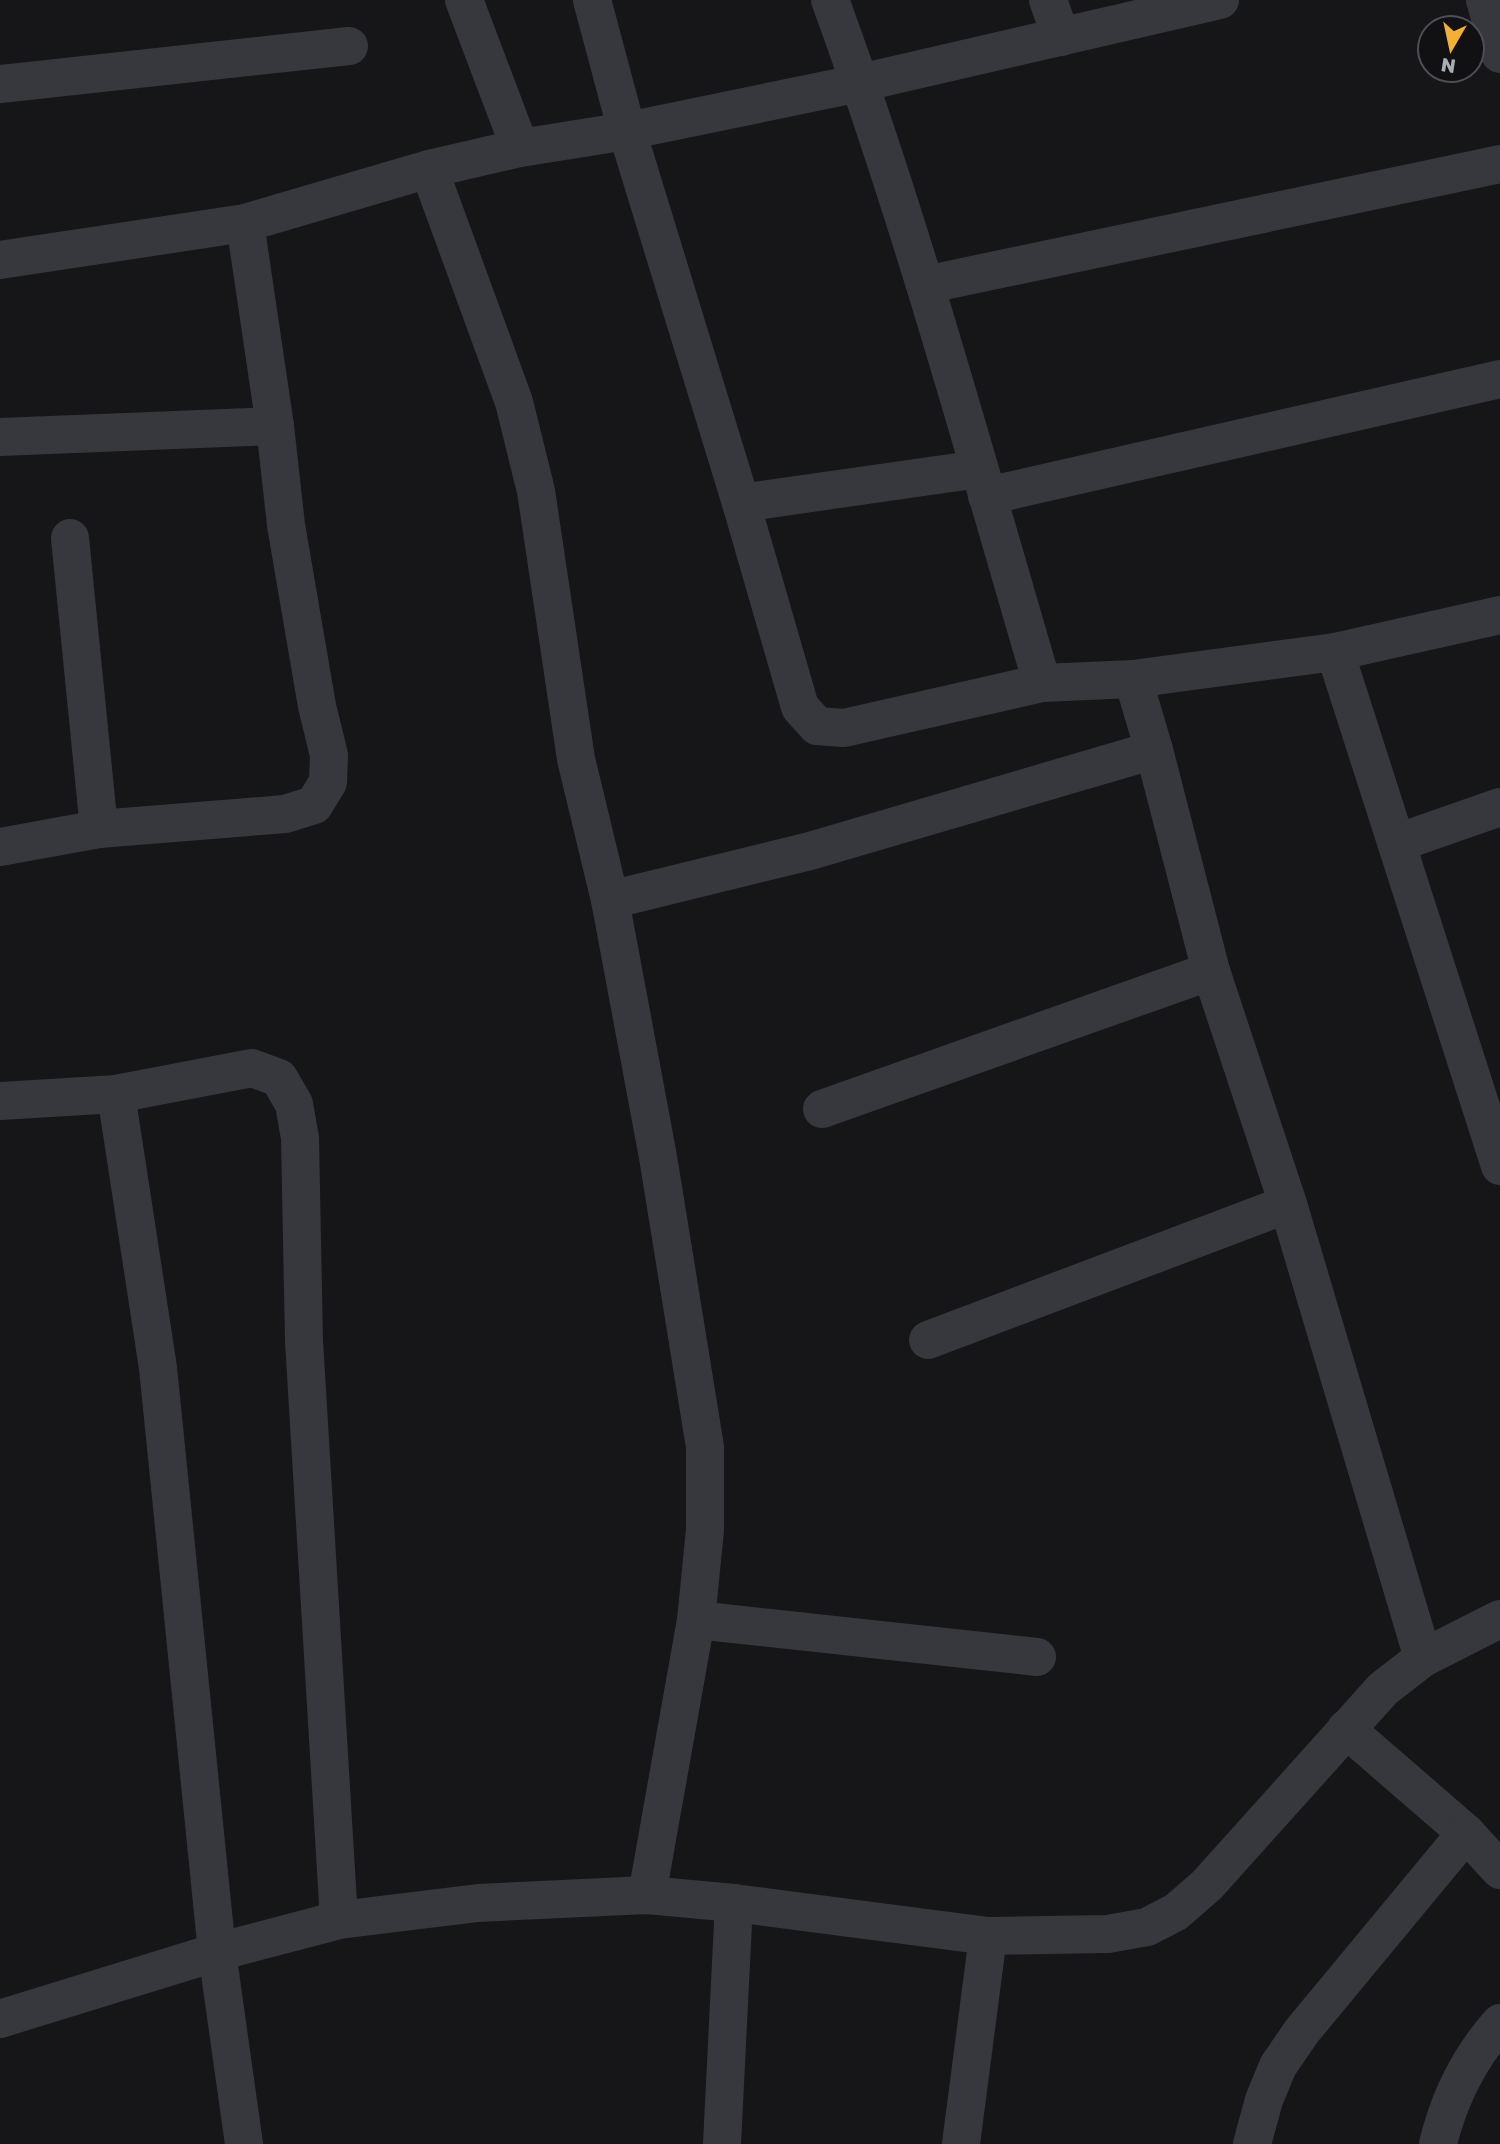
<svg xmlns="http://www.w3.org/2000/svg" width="1500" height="2144" font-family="'Golos Text',sans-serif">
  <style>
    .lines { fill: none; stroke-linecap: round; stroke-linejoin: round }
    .minor { stroke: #37383d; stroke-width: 38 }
    .tertiary { stroke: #37383d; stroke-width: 38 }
  </style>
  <rect width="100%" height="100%" fill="#161618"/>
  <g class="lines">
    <g class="minor">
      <path d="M464,0L520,148"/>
      <path d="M592,0L627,131L741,503L800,707L817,726L844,728L1042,683L1133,679L1335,652L1500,615"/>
      <path d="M830,0C912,224 975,455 1042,683"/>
      <path d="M1048,0L1061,37"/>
      <path d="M1485,0L1500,54"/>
      <path d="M0,84L349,46"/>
      <path d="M429,169L514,402L536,491L576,759L610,900L658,1157L705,1447V1530L696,1620L647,1895"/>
      <path d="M0,260L245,223L429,169L520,148L627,131L860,83L1220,0"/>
      <path d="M925,285L1500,164"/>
      <path d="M0,437L275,426"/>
      <path d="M987,496L1500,379"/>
      <path d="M741,503L979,469"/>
      <path d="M70,538L99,829"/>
      <path d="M1335,652L1500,1166"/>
      <path d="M1133,679L1154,750L1211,971L1288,1204L1423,1658"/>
      <path d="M1397,843L1500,807"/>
      <path d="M0,847L99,829L285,814L314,805L328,782L329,755L317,706L286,525L275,426L245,223"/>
      <path d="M610,900L810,851L1154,750"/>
      <path d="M116,1094L158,1368L217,1952L244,2144"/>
      <path d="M0,1101L116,1094L252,1068L279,1078L294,1104L300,1138L304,1341L339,1920"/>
      <path d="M822,1109L1211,971"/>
      <path d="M928,1340L1288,1204"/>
      <path d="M696,1620L1037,1657"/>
      <path d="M1346,1729L1466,1833L1500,1870"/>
      <path d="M722,2144L734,1903"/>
      <path d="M961,2144L988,1936"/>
      <path d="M1252,2144L1264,2100L1278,2066L1302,2031L1466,1833"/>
      <path d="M1438,2144C1449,2098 1469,2058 1500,2023"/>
    </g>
    <path class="tertiary" d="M0,2019L217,1952L339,1920L478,1903L647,1895L734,1903L988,1936L1108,1934L1147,1927L1176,1912L1207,1885L1383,1689L1423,1658L1500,1619"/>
  </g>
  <g transform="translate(1451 49) rotate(189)"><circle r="33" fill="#111113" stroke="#4d4f55" stroke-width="2"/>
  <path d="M0-5L12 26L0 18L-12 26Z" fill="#f2b134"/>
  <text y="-10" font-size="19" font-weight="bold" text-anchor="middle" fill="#a8adb8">N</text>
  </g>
</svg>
